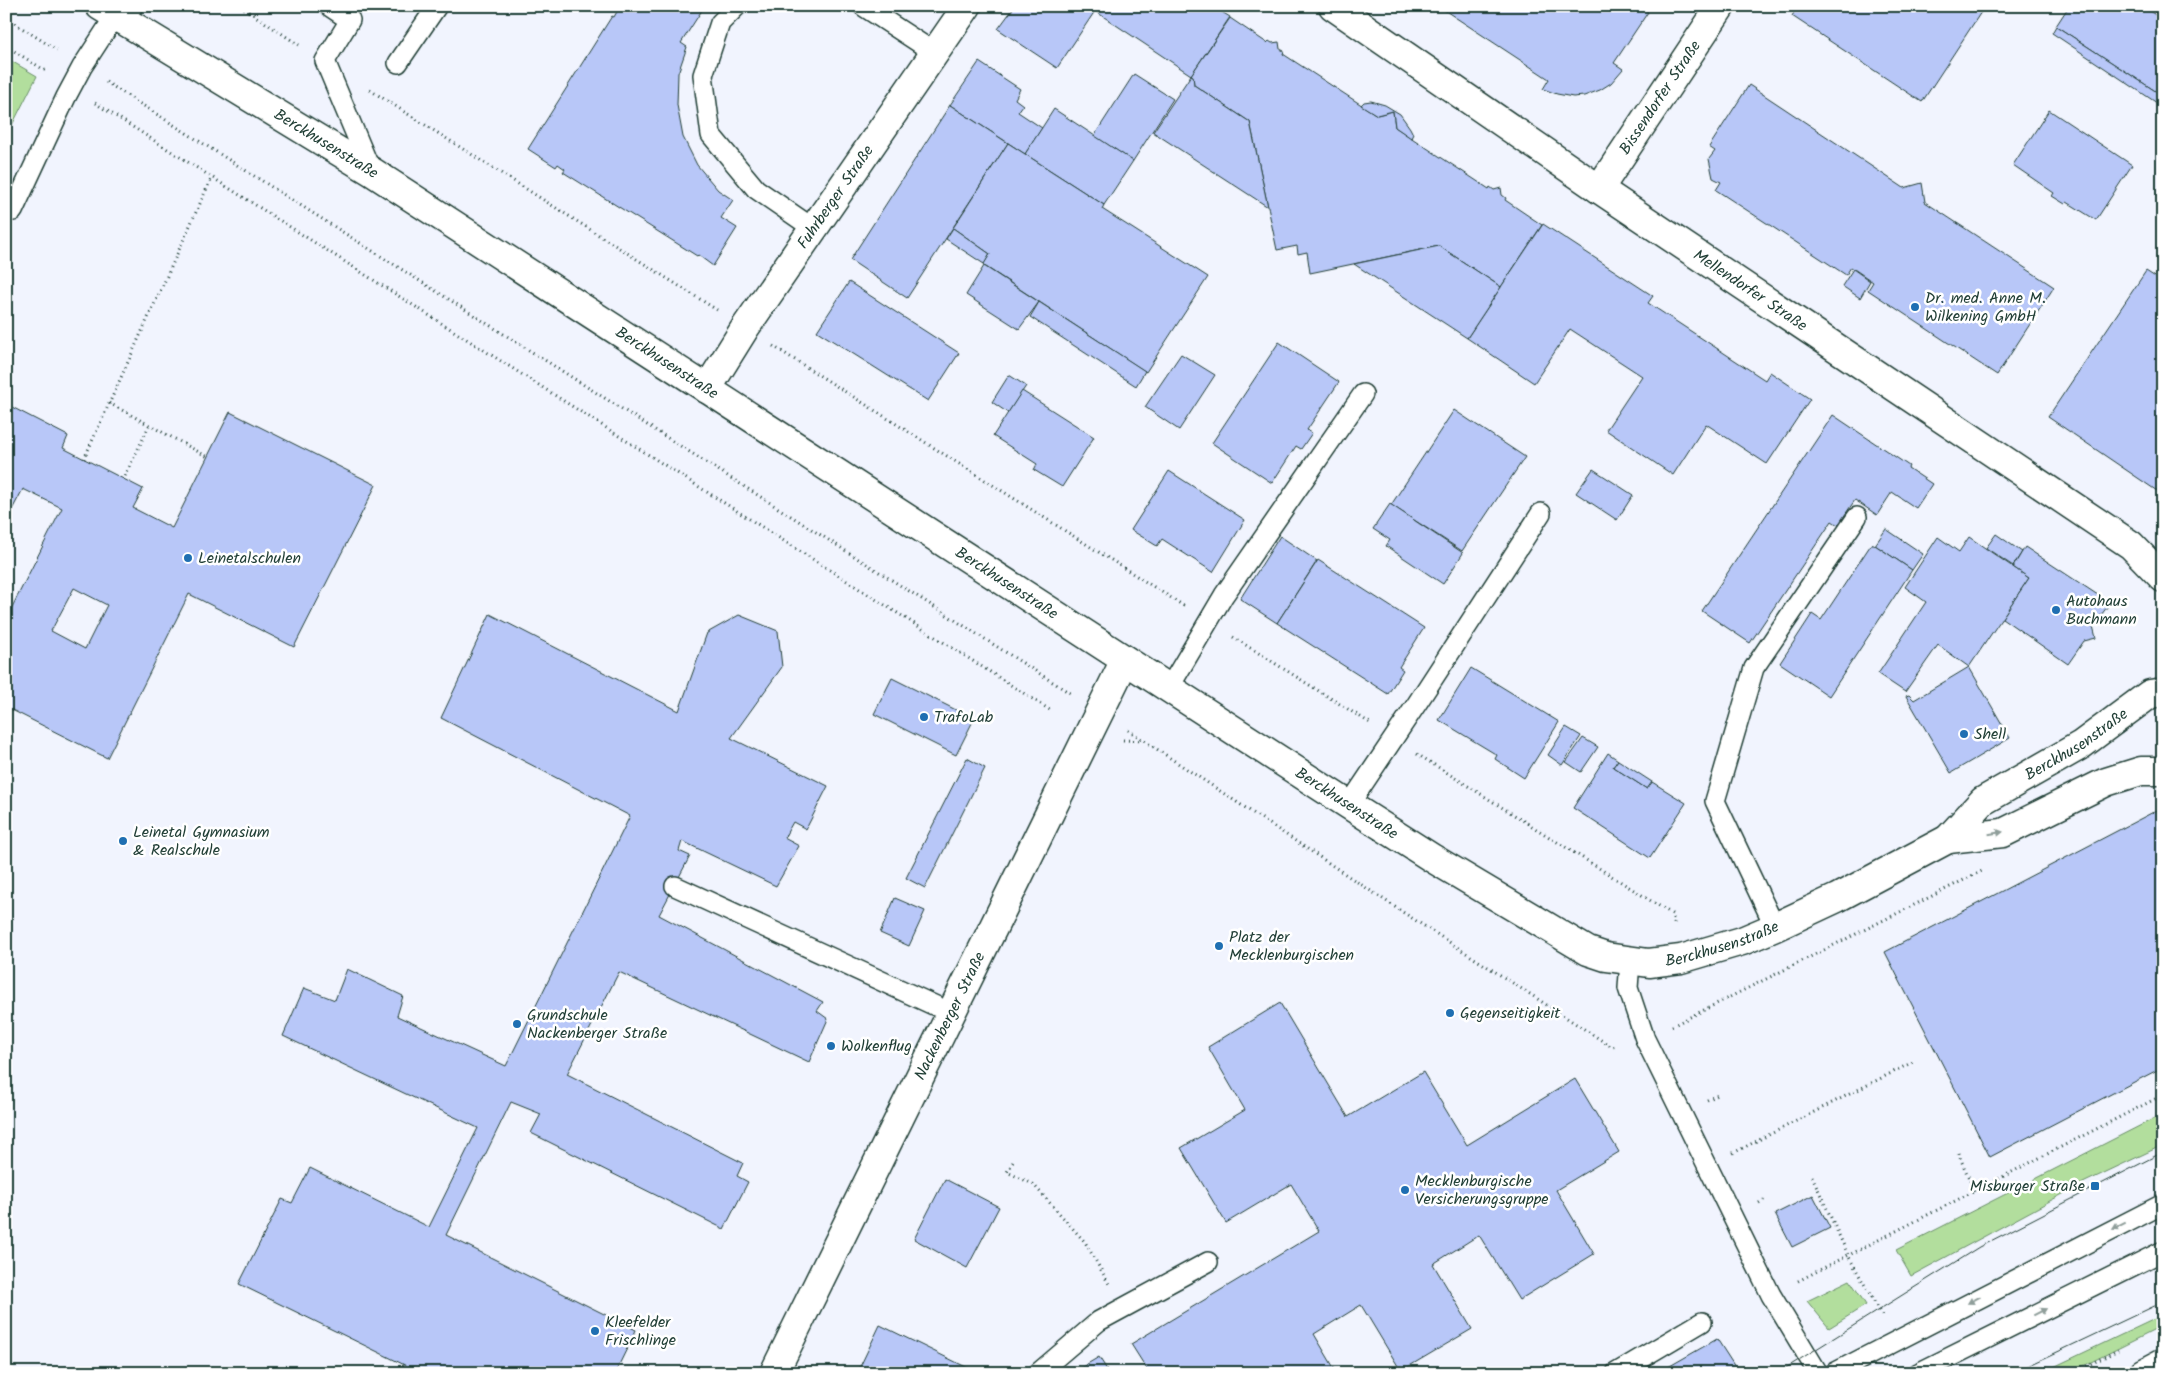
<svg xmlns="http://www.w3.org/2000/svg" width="2169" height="1379" font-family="Kalam,sans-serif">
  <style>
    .green { fill: #b2de9d; stroke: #688e68 }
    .building { fill: #b8c7f8; stroke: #1f3d34; fill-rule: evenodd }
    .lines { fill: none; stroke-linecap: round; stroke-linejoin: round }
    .service-casing { stroke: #1f3d34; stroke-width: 22 }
    .minor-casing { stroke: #1f3d34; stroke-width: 31 }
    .tertiary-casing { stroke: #1f3d34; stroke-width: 31 }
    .secondary-casing { stroke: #1f3d34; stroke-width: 31 }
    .path { stroke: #1f3d34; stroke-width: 3; stroke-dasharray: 1 4; stroke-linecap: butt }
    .service { stroke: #fff; stroke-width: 19 }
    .minor { stroke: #fff; stroke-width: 28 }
    .tertiary { stroke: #fff; stroke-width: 28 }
    .secondary { stroke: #fff; stroke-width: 28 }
    .tram { stroke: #1f3d34; stroke-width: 1 }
    .oneway { fill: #8f9e9a }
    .poi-dot { fill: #1f6fb2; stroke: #fff; stroke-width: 2 }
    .labels { text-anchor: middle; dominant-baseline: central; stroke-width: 5; stroke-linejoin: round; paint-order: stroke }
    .street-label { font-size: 16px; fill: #1f3d34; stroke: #fff }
    .poi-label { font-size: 16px; fill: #1f3d34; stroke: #fff; text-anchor: start }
  </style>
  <rect width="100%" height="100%" fill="#f1f4fe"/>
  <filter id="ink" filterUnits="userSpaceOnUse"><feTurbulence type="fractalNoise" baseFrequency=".02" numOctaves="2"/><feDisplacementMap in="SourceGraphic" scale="10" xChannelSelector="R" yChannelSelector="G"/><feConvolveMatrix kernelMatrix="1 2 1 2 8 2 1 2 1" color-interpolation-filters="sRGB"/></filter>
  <g filter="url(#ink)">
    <g class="green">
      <path d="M6,58L37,76L6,137Z"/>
      <path d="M2161,1115L2163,1145L2085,1182L1911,1276L1896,1250Z"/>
      <path d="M1850,1280L1866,1305L1829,1328L1807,1301Z"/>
      <path d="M2163,1315V1326L2069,1373H2041Z"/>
    </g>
    <g class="building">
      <path d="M620,6L704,7L681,43L687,47L678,73L677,105L683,137L697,165L718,190L733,200L721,218L737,228L713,266L698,255L697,256L563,172L565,169L558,164L556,167L528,149L612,16L614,17Z"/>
      <path d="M881,6H899L897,10L890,12Z"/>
      <path d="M1015,6H1212L1230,17L1191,75L1095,11L1057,68L998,29Z"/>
      <path d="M1438,6H1578L1585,11L1588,6H1639L1648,12L1614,63L1623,69L1611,83L1600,90L1584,96L1573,97L1557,94L1543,89L1549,79Z"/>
      <path d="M1798,6H1985L1922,102L1792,16Z"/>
      <path d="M2069,6H2142L2163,20V96L2056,26Z"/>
      <path d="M1230,18L1267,43L1269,41L1272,43L1279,42L1280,49L1284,51L1283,54L1377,115L1393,111L1395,127L1489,189L1490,187L1494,190L1501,188L1502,195L1506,198L1505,200L1542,225L1501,287L1439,246L1310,273L1307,252L1298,254L1297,246L1277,250L1250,122L1194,85L1193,76L1191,75Z"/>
      <path d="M2056,26L2163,96V107L2052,33Z"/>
      <path d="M979,62L1020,89L1015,99L1023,105L1018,112L1042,128L1025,154L950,105Z"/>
      <path d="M1134,74L1173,99L1133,161L1094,136Z"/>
      <path d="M1191,75L1193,76L1194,85L1250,122L1268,207L1153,132Z"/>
      <path d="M1749,85L1904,188L1922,183L1925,202L2054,287L1997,375L1868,290L1873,282L1851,267L1846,275L1716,190L1721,182L1713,178L1709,159L1715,151L1709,147Z"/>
      <path d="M1371,101L1385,105L1400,114L1410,128L1413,134L1411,138L1395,127L1393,111L1377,115L1361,105L1364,102Z"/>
      <path d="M950,105L1008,143L907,298L850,260Z"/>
      <path d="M1054,109L1133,161L1104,205L1025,154Z"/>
      <path d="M2049,110L2132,165L2096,220L2067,202L2065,204L2052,196L2054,193L2013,165Z"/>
      <path d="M1008,143L1104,205L1102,209L1208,277L1146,372L983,265L990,254L953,228Z"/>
      <path d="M1543,224L1653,296L1648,303L1765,380L1770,372L1810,399L1767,464L1706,424L1673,475L1606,430L1642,376L1570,329L1534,383L1467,338Z"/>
      <path d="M953,228L990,254L984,264L946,239Z"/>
      <path d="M1439,246L1501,287L1467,338L1354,264Z"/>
      <path d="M984,266L1039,302L1019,329L966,295Z"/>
      <path d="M1853,269L1870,281L1860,298L1842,286Z"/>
      <path d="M2146,271L2163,282V495L2048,417Z"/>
      <path d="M849,282L959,353L928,401L817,331Z"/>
      <path d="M1039,302L1145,371L1136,386L1030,317Z"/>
      <path d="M1279,342L1339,382L1307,430L1312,433L1301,449L1296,446L1272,483L1212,443Z"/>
      <path d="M1181,354L1215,375L1179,430L1145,407Z"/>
      <path d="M1009,375L1026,386L1008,413L992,402Z"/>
      <path d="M1022,391L1094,437L1062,487L1034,470L1037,464L993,436Z"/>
      <path d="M6,404L68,436L63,448L143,489L133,508L172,528L230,412L376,485L294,647L189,594L107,758L6,707V619L62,508L23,489L6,521ZM74,588L107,605L85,649L51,631Z"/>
      <path d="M1454,410L1525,457L1462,551L1391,505Z"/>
      <path d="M1833,415L1909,466L1908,468L1932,484L1916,508L1892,492L1877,515L1855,500L1838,525L1832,521L1750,643L1702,611Z"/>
      <path d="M1593,469L1633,495L1617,520L1576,493Z"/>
      <path d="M1169,471L1245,520L1213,572L1162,539L1157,546L1131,530Z"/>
      <path d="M1390,504L1463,553L1443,584L1386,546L1390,540L1373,529Z"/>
      <path d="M1886,529L1923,554L1912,570L1875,545Z"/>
      <path d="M1996,534L2022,552L2013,566L1986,548Z"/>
      <path d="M1280,536L1317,561L1277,623L1240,599Z"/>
      <path d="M1938,537L1959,552L1969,537L2029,578L1969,667L1938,645L1905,692L1878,674L1926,602L1905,587Z"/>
      <path d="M1872,543L1912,570L1829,696L1780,663L1812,614L1821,620Z"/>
      <path d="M2025,547L2110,603L2093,626L2096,638L2084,641L2068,664L2002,618L2029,578L2013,567Z"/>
      <path d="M1318,560L1424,628L1399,667L1403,670L1388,694L1277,623Z"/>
      <path d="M490,614L679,711L707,633L739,615L778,631L782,667L731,738L828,786L806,829L793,822L784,838L799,846L776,886L682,841L679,851L690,856L659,915L823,1002L817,1011L828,1019L809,1062L619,972L567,1074L743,1163L737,1176L748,1182L724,1229L531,1133L541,1114L511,1102L446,1235L636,1330L615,1373H421L239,1284L282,1199L292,1203L310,1168L429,1227L478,1128L283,1036L304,988L335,1000L347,969L403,996L397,1016L506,1066L630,816L441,718Z"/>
      <path d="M1969,667L2010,738L1951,773L1906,696L1909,695L1914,700Z"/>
      <path d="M1471,668L1559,722L1524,778L1495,759L1497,755L1439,720Z"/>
      <path d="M892,678L974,719L956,755L874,714Z"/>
      <path d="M1566,727L1581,736L1562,765L1548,755Z"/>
      <path d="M1583,738L1598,747L1581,772L1566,762Z"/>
      <path d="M1608,753L1618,760L1613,767L1647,789L1652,782L1686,803L1650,858L1573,808Z"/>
      <path d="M967,758L985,768L925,888L906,878Z"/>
      <path d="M1618,760L1652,782L1647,789L1613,767Z"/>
      <path d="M2163,807V1067L1990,1157L1885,952Z"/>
      <path d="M895,898L925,911L909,946L880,933Z"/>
      <path d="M1280,1003L1348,1117L1423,1072L1467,1145L1575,1079L1619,1152L1556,1190L1594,1254L1519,1300L1479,1235L1433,1264L1472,1329L1401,1371L1361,1305L1314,1334L1337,1373H1145L1148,1371L1131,1344L1319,1231L1291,1184L1226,1223L1181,1148L1245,1110L1208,1047Z"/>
      <path d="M945,1179L999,1207L967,1268L914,1239Z"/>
      <path d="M1813,1195L1830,1228L1792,1247L1775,1214Z"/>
      <path d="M880,1325L970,1369L969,1373H857Z"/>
      <path d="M1717,1339L1735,1367L1725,1373H1664L1663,1370Z"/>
      <path d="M1099,1357L1109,1373H1072Z"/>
    </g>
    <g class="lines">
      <g class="service-casing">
        <g id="service">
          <path d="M329,6L350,20L325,61L371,171"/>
          <path d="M737,6L720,23L703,75L711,135L756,189L814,229"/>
          <path d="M863,6L935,53"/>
          <path d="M398,63L437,6"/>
          <path d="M13,211L66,97L82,67L115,16L133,6"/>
          <path d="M1169,688L1224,595L1363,394"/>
          <path d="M1349,805L1416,705L1541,513"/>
          <path d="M675,886L951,1013"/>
          <path d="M1775,927L1715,801L1754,668L1857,517"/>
          <path d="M1630,961L1628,988L1645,1039L1771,1295L1818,1373"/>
          <path d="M1038,1373L1099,1321L1208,1262"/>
          <path d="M1616,1373L1702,1322"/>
          <path d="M1834,1373L2163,1204"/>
          <path d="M1918,1373L2163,1251"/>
        </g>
      </g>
      <g class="minor-casing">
        <g id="minor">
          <path id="s1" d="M1333,6L1599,189L2131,545L2163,578"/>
          <path id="s2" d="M1599,189L1721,6"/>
          <path id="s3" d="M707,389L745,328L967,6"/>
          <path id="s4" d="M774,1373L1125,660"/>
        </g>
      </g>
      <g class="tertiary-casing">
        <g id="tertiary">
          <path id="s5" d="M100,6L371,171L1349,805L1432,858L1588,951L1606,957L1649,963L1681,959L1742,941L1775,927L1837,898L1948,839L1983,801L2081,745L2150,694L2163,692"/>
          <path d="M1948,839L2003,833L2106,782L2141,771H2163"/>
        </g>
      </g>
      <g class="secondary-casing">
        <path id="secondary" d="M2144,1373L2163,1363"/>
      </g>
      <g class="path">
        <path d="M240,6L299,45"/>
        <path d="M6,18L57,50"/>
        <path d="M6,46L46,71"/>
        <path d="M106,82L1070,693"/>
        <path d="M370,90L717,310"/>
        <path d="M95,103L1050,710"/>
        <path d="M773,346L1184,606"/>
        <path d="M109,403L208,457"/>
        <path d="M84,459L212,177"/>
        <path d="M125,476L149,426"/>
        <path d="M1233,637L1370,723"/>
        <path d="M1128,730L1401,911L1612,1047L1617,1046"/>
        <path d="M1123,740L1142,741"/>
        <path d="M1417,754L1672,914L1675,927"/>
        <path d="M1672,1026L1982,871"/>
        <path d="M1707,1100L1720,1094"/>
        <path d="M1733,1153L1913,1062"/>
        <path d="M1958,1153L1975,1192"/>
        <path d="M1013,1162L1007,1172L1033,1184L1085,1242L1109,1284"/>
        <path d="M1812,1176L1849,1257L1882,1316"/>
        <path d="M1759,1203L1767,1198"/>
        <path d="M1798,1281L2163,1095"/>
        <path d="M2073,1373L2118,1350"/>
      </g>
      <use href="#service" class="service"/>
      <use href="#minor" class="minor"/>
      <use href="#tertiary" class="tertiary"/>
      <use href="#secondary" class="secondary"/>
      <g class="tram">
        <path d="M1778,1373L1979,1247L2163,1152"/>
        <path d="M2013,1373L2163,1302"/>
      </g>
    </g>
    <defs><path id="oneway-solid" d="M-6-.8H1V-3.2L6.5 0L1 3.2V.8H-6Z" transform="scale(1.25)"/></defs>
    <g class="oneway">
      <use href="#oneway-solid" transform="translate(1996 833) rotate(-9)"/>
      <use href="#oneway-solid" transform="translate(2119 1226) rotate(153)"/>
      <use href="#oneway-solid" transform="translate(1974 1300) rotate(152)"/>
      <use href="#oneway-solid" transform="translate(2040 1312) rotate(-27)"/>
    </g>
  </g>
  <g class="poi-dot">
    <circle cx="1915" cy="307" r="5"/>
    <circle cx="188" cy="558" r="5"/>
    <circle cx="2056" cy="610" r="5"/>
    <circle cx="924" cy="717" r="5"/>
    <circle cx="1964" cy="734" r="5"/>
    <circle cx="123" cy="841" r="5"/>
    <circle cx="1219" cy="946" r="5"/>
    <circle cx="1450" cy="1013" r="5"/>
    <circle cx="517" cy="1024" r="5"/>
    <circle cx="831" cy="1046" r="5"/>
    <rect x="2090" y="1181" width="10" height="10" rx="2.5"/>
    <circle cx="1405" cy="1190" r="5"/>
    <circle cx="595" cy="1331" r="5"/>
  </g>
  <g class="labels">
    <g class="street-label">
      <text stroke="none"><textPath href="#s2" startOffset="110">Bissendorfer Straße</textPath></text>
      <text stroke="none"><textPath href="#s5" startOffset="265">Berckhusenstraße</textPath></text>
      <text stroke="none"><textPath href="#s3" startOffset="231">Fuhrberger Straße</textPath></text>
      <text stroke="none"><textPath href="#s1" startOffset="505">Mellendorfer Straße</textPath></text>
      <text stroke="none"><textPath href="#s5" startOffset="670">Berckhusenstraße</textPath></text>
      <text stroke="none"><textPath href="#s5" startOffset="1075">Berckhusenstraße</textPath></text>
      <text stroke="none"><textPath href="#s5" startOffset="2312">Berckhusenstraße</textPath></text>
      <text stroke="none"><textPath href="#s5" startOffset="1480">Berckhusenstraße</textPath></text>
      <text stroke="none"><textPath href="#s5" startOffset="1901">Berckhusenstraße</textPath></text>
      <text stroke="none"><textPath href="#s4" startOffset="398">Nackenberger Straße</textPath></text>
    </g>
    <g class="poi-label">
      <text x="1925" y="298">Dr. med. Anne M.<tspan x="1925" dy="18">Wilkening GmbH</tspan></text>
      <text x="198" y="558">Leinetalschulen</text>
      <text x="2066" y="601">Autohaus<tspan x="2066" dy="18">Buchmann</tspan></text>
      <text x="934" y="717">TrafoLab</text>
      <text x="1974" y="734">Shell</text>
      <text x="133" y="832">Leinetal Gymnasium<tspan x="133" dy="18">&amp; Realschule</tspan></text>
      <text x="1229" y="937">Platz der<tspan x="1229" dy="18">Mecklenburgischen</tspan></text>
      <text x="1460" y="1013">Gegenseitigkeit</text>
      <text x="527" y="1015">Grundschule<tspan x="527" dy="18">Nackenberger Straße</tspan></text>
      <text x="841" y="1046">Wolkenflug</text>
      <text x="1415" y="1181">Mecklenburgische<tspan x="1415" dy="18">Versicherungsgruppe</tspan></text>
      <text x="2085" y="1186" text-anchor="end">Misburger Straße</text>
      <text x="605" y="1322">Kleefelder<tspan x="605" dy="18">Frischlinge</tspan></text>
    </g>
  </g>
  <rect width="2169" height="1379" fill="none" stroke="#fff" stroke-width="25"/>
  <rect x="12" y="12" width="2144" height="1354" fill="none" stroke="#1f3d34" stroke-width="2" filter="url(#ink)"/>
</svg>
